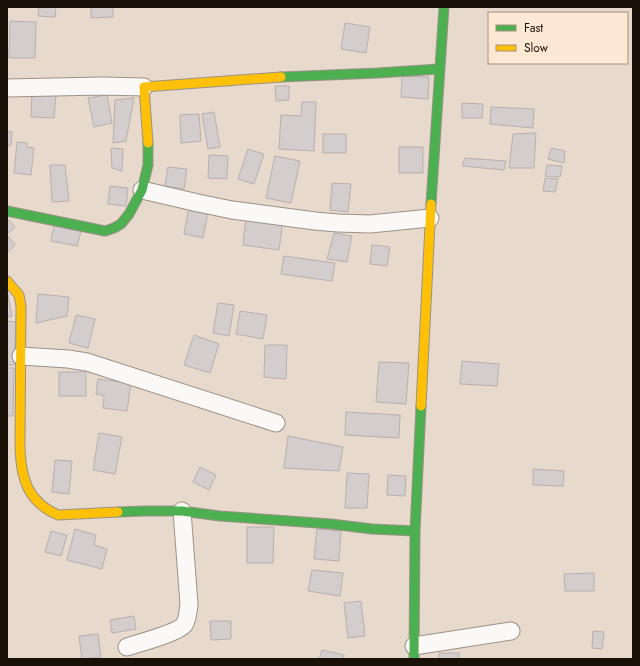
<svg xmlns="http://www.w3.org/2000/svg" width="640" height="666" font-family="Jost,sans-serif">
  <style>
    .building { fill: #d4cdcd; stroke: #b8b0b0 }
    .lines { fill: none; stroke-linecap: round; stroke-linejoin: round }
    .street-casing { stroke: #9c9187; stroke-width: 19 }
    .fast-casing { stroke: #9c9187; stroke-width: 11 }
    .slow-casing { stroke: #9c9187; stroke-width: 11 }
    .street { stroke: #fbf9f7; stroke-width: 17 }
    .fast { stroke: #4caf50; stroke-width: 9 }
    .slow { stroke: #ffc107; stroke-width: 9 }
  </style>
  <rect width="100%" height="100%" fill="#e7dacc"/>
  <g class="building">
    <path d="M39,7H56L55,17L38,16Z"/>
    <path d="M91,7H113V17L91,18Z"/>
    <path d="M10,21L36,22L35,58H9Z"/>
    <path d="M345,23L370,27L366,53L341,49Z"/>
    <path d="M402,76L429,77L428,99L401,97Z"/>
    <path d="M275,86H289V100L276,101Z"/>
    <path d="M32,92L56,94L54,118L31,117Z"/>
    <path d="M107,95L112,123L94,127L88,98Z"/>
    <path d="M134,98L126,141L113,143L115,100Z"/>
    <path d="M302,102H316L314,151L279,149L281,115L301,116Z"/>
    <path d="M462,103L483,104L482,118H462Z"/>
    <path d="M491,107L534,109L533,128L490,124Z"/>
    <path d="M214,112L220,147L208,149L202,114Z"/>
    <path d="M199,114L201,141L181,143L180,115Z"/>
    <path d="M7,131L12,132L11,146L7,145Z"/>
    <path d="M536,133L534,168H509L513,134Z"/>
    <rect x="323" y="134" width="23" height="19"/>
    <path d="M17,142L27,143V147L34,148L31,175L14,173Z"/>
    <rect x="399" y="147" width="24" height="26"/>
    <path d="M111,148L123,149L122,171L112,168Z"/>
    <path d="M551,148L565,151L564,163L548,159Z"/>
    <path d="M248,149L264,154L254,184L238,179Z"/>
    <path d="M209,155L228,156L227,179L208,178Z"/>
    <path d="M275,156L300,161L291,203L266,198Z"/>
    <path d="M465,158L506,161L504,170L462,166Z"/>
    <path d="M50,165H65L69,201L52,202Z"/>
    <path d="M547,165L562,166L560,177L545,176Z"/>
    <path d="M168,167L187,169L184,189L165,186Z"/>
    <path d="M545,178L558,179L555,192L543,191Z"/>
    <path d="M332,183L351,184L348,212L330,210Z"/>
    <path d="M110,186L128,188L126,206L108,204Z"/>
    <path d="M189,208L208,212L203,238L184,234Z"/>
    <path d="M246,217L283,221L279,250L243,245Z"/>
    <path d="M7,219L15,227L7,234Z"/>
    <path d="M54,226L81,231L77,246L51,241Z"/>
    <path d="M334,233L352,236L347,262L327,259Z"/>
    <path d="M7,235L15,245L7,253Z"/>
    <path d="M372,245L390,247L387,266L370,264Z"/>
    <path d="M284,256L335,263L332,281L281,274Z"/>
    <path d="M7,290L12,316L7,317Z"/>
    <path d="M38,294L69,297L67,316L36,323Z"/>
    <path d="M218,303L234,305L229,336L213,333Z"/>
    <path d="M240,311L267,315L263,339L236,334Z"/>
    <path d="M76,315L95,319L88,348L69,343Z"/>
    <path d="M7,321L16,322L14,365H7Z"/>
    <path d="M194,335L219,344L210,373L184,365Z"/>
    <path d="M265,345H287L286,379L264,377Z"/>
    <path d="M462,361L499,364L497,386L460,384Z"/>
    <path d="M379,362L409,363L406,404L376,402Z"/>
    <path d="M7,368H14L13,416H7Z"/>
    <rect x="59" y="372" width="27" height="24"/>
    <path d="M98,379L131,383L127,411L103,408L104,396L96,394Z"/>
    <path d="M346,412L400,415L399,438L345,435Z"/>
    <path d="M99,433L122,437L115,474L93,470Z"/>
    <path d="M288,436L343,447L339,471L284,468Z"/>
    <path d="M55,460L72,461L69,494L52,492Z"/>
    <path d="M200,467L216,475L209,490L193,482Z"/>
    <path d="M533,469L564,471L563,486L533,485Z"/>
    <path d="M347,473L369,474L367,508H345Z"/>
    <path d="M388,475L406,476L405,496L387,495Z"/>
    <path d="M247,527H274L273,563H247Z"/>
    <path d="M75,529L96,535L94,545L107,549L102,569L67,560Z"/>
    <path d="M317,529L341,531L339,561L314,559Z"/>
    <path d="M51,531L67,535L61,556L45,552Z"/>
    <path d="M312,570L343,573L340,596L308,591Z"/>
    <path d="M594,573V591H565L564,574Z"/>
    <path d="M361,601L365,636L348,638L344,603Z"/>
    <path d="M134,616L136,629L112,633L110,620Z"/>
    <path d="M210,621H231V639L211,640Z"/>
    <path d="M593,631L604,632L602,649L592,648Z"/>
    <path d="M98,634L101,657L82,659L79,636Z"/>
    <path d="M322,650L344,655L343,659H319Z"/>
    <rect x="439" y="653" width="20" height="6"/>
  </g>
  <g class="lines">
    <g class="street-casing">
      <g id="street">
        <path d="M7,88L102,86L144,87"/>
        <path d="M142,190L198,203L232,210L315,221L338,223L370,224L430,218"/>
        <path d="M21,356L68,359L87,362L276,423"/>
        <path d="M414,646L511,631"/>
        <path d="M127,647C139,643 177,633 184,625C188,619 188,611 189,604L182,511"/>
      </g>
    </g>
    <g class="fast-casing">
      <g id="fast">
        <path d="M281,77L378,73L439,69"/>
        <path d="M431,204L444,7"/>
        <path d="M7,211L105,231L114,228L121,224L129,214L142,190L148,165V143"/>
        <path d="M118,512L145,511H182L220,516L331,524L372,529L415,531"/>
        <path d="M414,659L415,531L421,406"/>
      </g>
    </g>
    <g class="slow-casing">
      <g id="slow">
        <path d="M148,143L144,87L281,77"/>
        <path d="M7,281L19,295L21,306L20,448C21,479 28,502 58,515L118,512"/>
        <path d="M421,406L431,204"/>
      </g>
    </g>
    <use href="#street" class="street"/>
    <use href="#fast" class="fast"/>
    <use href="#slow" class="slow"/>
  </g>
  <rect width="640" height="666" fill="none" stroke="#191007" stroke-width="16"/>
  <rect x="488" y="12" width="140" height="52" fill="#fde8d3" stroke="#a29281"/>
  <rect x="496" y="25" width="20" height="6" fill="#4caf50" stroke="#a29281"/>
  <text x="524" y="32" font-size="12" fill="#191007">Fast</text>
  <rect x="496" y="45" width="20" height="6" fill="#ffc107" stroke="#a29281"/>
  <text x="524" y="52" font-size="12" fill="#191007">Slow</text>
</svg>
